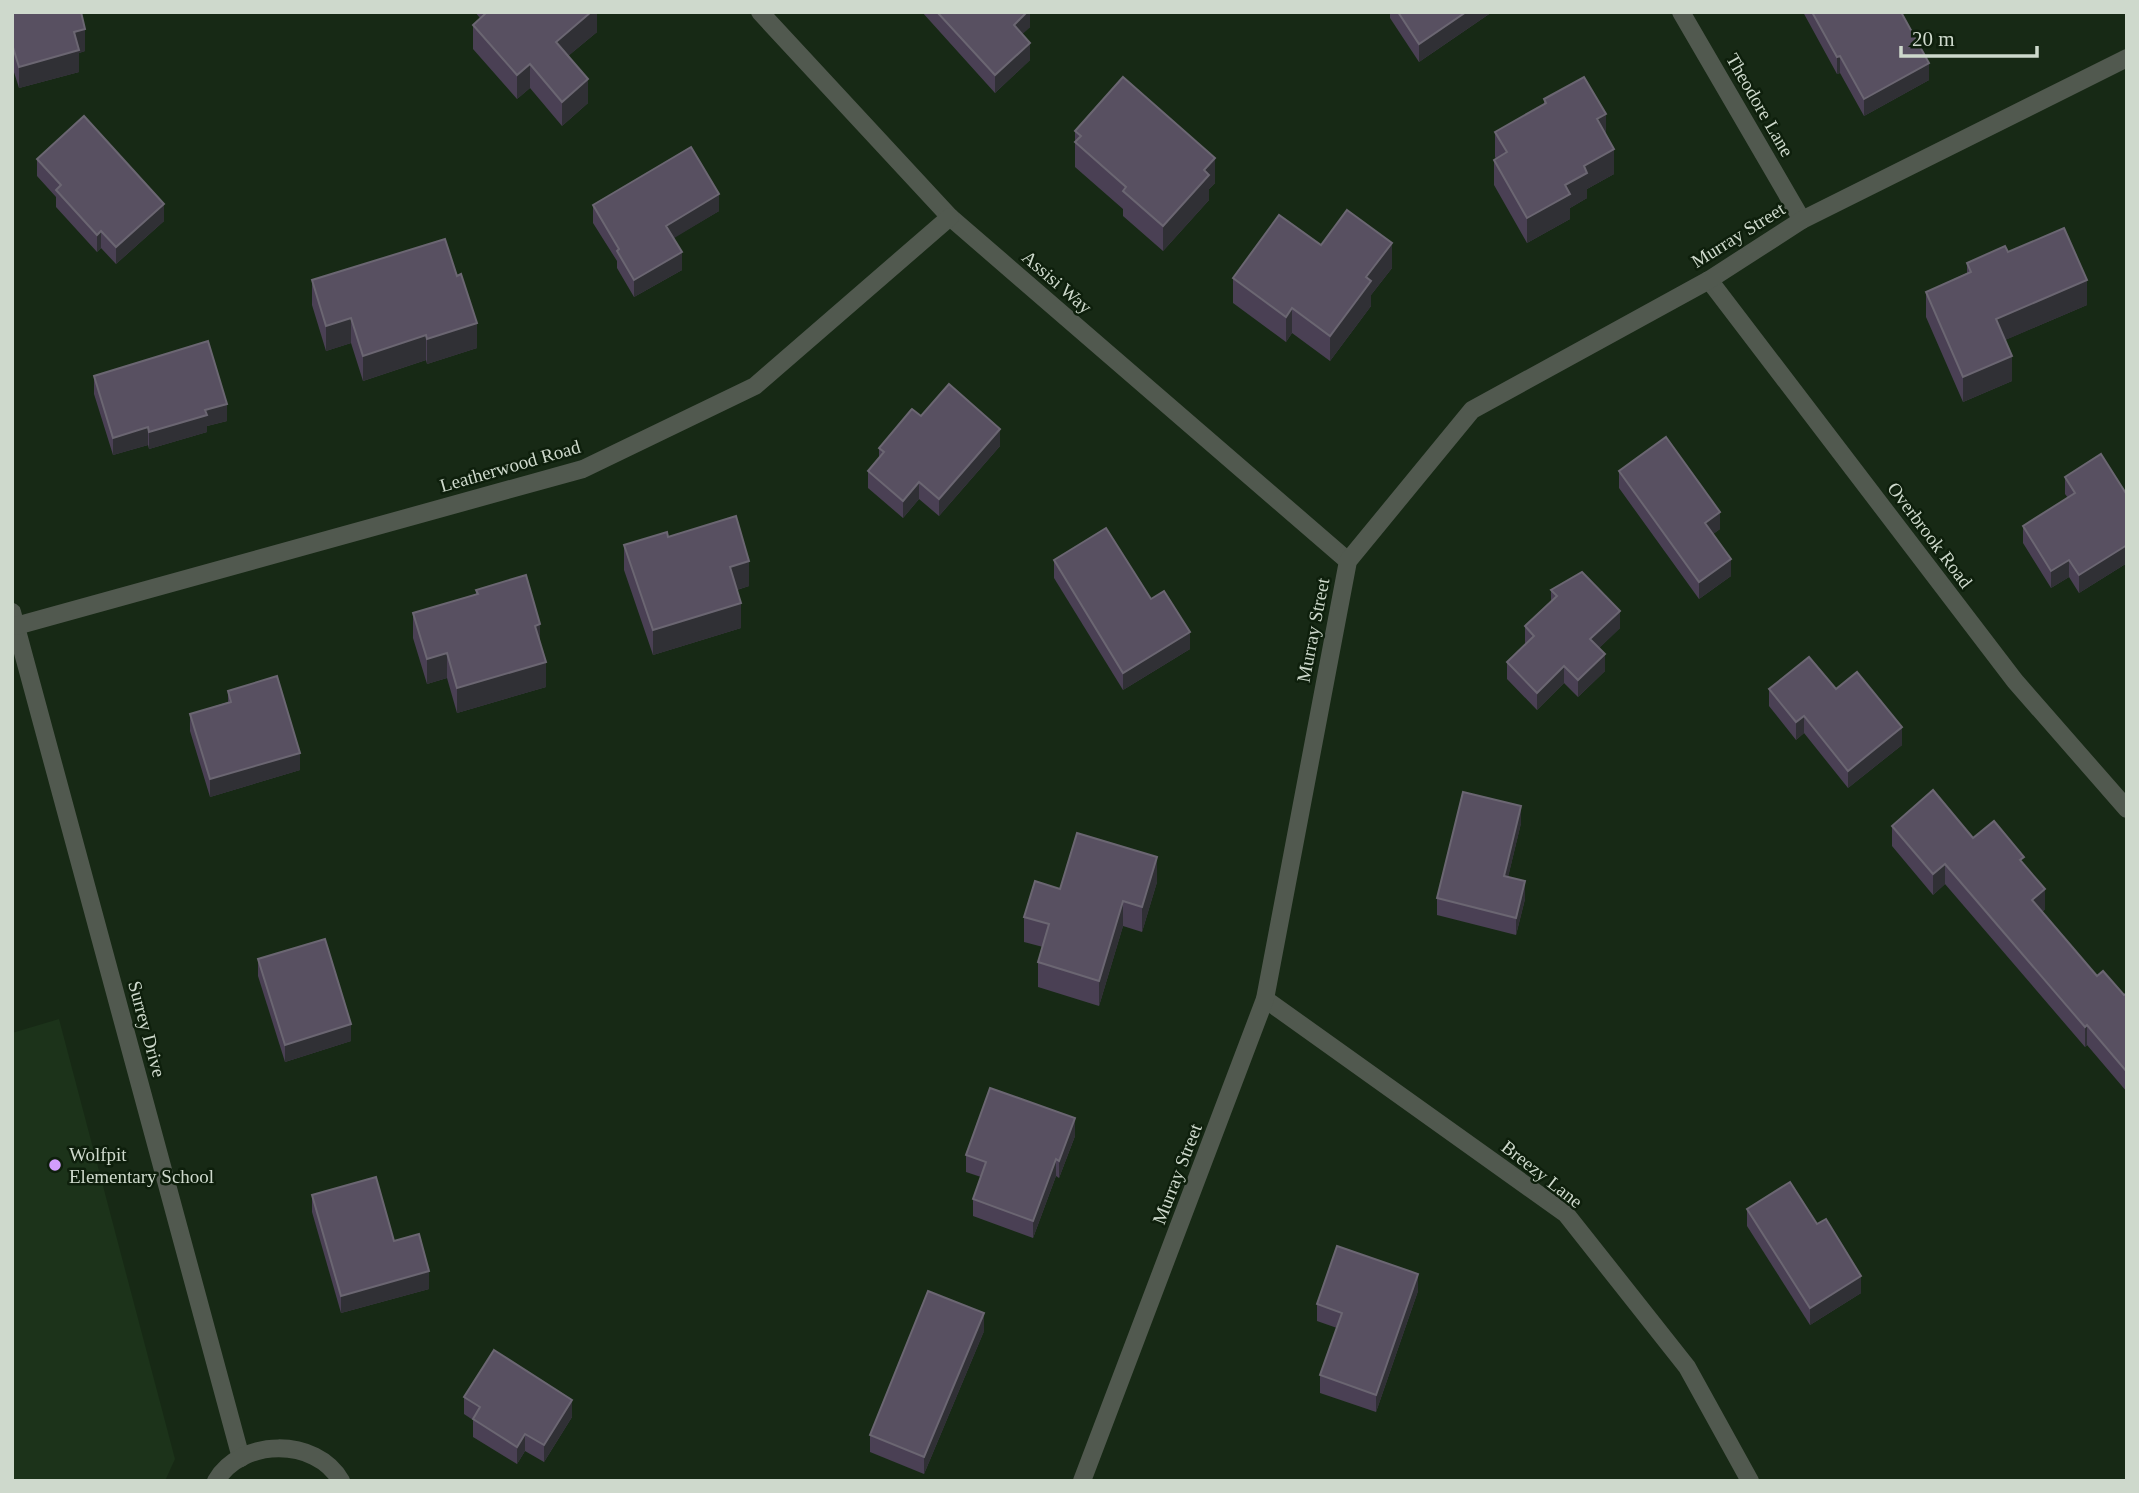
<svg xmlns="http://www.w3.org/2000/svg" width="2139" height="1493" font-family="'Times New Roman',serif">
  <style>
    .built { fill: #1c331a }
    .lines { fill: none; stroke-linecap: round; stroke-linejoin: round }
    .minor { stroke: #51594f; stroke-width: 18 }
    .wall { fill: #4a4054 }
    .shaded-wall { fill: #303035 }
    .building { fill: #585061; stroke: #6b6672; stroke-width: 2 }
    .poi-dot { fill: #d29dfd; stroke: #0e1f0c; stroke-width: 2.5 }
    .labels { text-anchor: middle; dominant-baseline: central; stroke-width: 5; stroke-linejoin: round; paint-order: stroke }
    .street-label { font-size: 19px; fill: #ced9cc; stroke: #0e1f0c }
    .poi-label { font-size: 19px; fill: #ced9cc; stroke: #0e1f0c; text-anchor: start }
  </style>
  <rect width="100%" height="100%" fill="#172915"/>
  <path class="built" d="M59,1019L175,1459L165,1481H12V1033Z"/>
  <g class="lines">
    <g class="minor">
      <path d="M760,12L950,217L1348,561"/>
      <path d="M1681,12L1802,220"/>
      <path d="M1709,280L2015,681L2127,809"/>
      <path d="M12,612L241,1458"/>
      <path d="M16,626L583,469L755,386L950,217"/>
      <path d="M1265,999L1566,1214L1687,1367L1750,1481"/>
      <path d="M216,1481C241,1438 316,1437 341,1481"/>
      <path d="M1082,1481L1265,999L1348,561L1472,410L1709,280L1802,220L2127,58"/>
    </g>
  </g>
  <g class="wall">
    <path d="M12,12L85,51L79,53V72L19,88L12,66Z"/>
    <path d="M475,12H597V32L568,56L588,103L562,126L530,88L517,99L473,49V25L480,18Z"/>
    <path d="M922,12H1030V27L1022,34L1030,60L995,93Z"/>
    <path d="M1390,12H1492L1419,62L1390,18Z"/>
    <path d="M1803,12H1901L1929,80L1864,116L1840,73L1837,74Z"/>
    <path d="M1544,99L1606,135L1614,174L1587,189V198L1570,208V219L1527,243L1494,185V160L1496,159L1495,157V132L1544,104Z"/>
    <path d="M1075,131L1215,183L1209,189V200L1163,251L1123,216V209L1075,167Z"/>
    <path d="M37,159L164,221L116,264L101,248L97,252L56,207V197L37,176Z"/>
    <path d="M593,205L719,211L673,238L682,270L634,297L617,268V261L593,223Z"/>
    <path d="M1321,245L1392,268L1371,295V306L1330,361L1292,333L1286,342L1233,303V278Z"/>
    <path d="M2008,252L2087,305L2005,340L2012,381L1963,402L1926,317V292L1967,273V263Z"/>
    <path d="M312,280L477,348L427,364L426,360L363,381L351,343L326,351L312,305Z"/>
    <path d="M94,376L227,421L207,426V432L149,449L148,445L113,455L94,394Z"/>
    <path d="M921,416L1000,446L939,516L919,499L903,518L868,488V471L879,458V448Z"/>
    <path d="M1619,471L1720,529L1713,534L1731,576L1699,599L1619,488Z"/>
    <path d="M2065,477L2127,495V563L2079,593L2069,577L2051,588L2023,543V526L2068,498L2065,494Z"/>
    <path d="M624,545L749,586L737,590L741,628L653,655L624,570Z"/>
    <path d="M1054,560L1151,599L1190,649L1123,690L1054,578Z"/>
    <path d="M476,590L540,645L546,687L457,713L447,678L427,684L413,638V613L476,595Z"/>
    <path d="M1551,590L1620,628L1599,648L1605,671L1578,697L1564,683L1537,710L1507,679V662L1525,644V626L1551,601Z"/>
    <path d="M1769,689H1836L1902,745L1848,788L1804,733L1796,740L1769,706Z"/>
    <path d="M228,691L300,770L210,797L190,731V714L228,702Z"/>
    <path d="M1521,823L1508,877L1525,899L1516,935L1437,915V898Z"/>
    <path d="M1892,826L1973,838L2024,864L2045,909L2042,912L2097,976L2124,995L2127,993V1092L2087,1045L2085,1047L1945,884L1933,895L1892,846Z"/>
    <path d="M1157,882L1142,932L1123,926L1099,1006L1038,987V962L1043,947L1024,942V917L1060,889Z"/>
    <path d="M258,959L351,1041L285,1062L258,976Z"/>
    <path d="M1075,1136L1059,1178L1056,1176L1033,1238L973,1216V1199L981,1177L966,1172V1155Z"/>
    <path d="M312,1195L394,1241L429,1289L341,1313L312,1212Z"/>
    <path d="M1747,1209L1861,1293L1810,1325L1747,1226Z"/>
    <path d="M1418,1291L1376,1412L1320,1393V1375L1337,1328L1317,1321V1304Z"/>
    <path d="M984,1331L924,1474L870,1452V1435Z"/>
    <path d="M464,1397L572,1417L544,1462L525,1451L517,1464L473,1437V1420L464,1414Z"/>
  </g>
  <g class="shaded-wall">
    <path d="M591,12H597V32L556,66V42Z"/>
    <path d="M1027,12H1030V27L1014,42V25Z"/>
    <path d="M1466,12H1492L1419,62V44Z"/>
    <path d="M85,29V51L79,53V72L19,88V67L74,32Z"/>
    <path d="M1030,43V60L995,93V75Z"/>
    <path d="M1840,56V73L1837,74V57Z"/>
    <path d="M1929,63V80L1864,116V99Z"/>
    <path d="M530,64V88L517,99V75Z"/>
    <path d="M588,79V103L562,126V102Z"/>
    <path d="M1606,114V139L1597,119Z"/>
    <path d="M1614,149V174L1587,189V198L1570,208V219L1527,243V218L1565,185L1584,166Z"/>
    <path d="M1215,158V183L1209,189V200L1163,251V226L1204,170Z"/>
    <path d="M719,194V211L666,243V226Z"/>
    <path d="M164,204V221L116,264V247Z"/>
    <path d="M101,231V248L97,252V235Z"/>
    <path d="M1392,243V268L1371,295V306L1330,361V336L1366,277Z"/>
    <path d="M682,252V270L634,297V280Z"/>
    <path d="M2087,280V305L1996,344V319Z"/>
    <path d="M1292,308V333L1286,342V317Z"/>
    <path d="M351,318V343L326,351V326Z"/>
    <path d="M477,323V348L427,364V339Z"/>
    <path d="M426,335V360L363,381V356Z"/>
    <path d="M2012,356V381L1963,402V377Z"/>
    <path d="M227,404V421L207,426V432L149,449V432L205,410Z"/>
    <path d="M148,427V445L113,455V438Z"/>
    <path d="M1000,429V446L939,516V499Z"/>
    <path d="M919,482V499L903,518V501Z"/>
    <path d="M1720,512V529L1705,540V523Z"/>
    <path d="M2127,545V563L2079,593V575Z"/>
    <path d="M1731,559V576L1699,599V582Z"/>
    <path d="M2069,560V577L2051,588V571Z"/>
    <path d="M749,561V586L730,592V567Z"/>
    <path d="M741,603V628L653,655V630Z"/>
    <path d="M1620,611V628L1590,657V639Z"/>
    <path d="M540,624V649L535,626Z"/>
    <path d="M1190,632V649L1123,690V673Z"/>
    <path d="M447,653V678L427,684V659Z"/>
    <path d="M1605,654V671L1578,697V680Z"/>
    <path d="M546,662V687L457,713V688Z"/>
    <path d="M1564,666V683L1537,710V693Z"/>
    <path d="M1804,716V733L1796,740V722Z"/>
    <path d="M1902,727V745L1848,788V771Z"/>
    <path d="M300,753V770L210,797V779Z"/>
    <path d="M1521,806V823L1504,894V876Z"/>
    <path d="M1157,857V882L1142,932V907Z"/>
    <path d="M1945,864V884L1933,895V874Z"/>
    <path d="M1525,881V899L1516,935V918Z"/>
    <path d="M2045,889V909L2032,921V900Z"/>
    <path d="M1123,901V926L1099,1006V981Z"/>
    <path d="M351,1024V1041L285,1062V1045Z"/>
    <path d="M2087,1025V1045L2085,1047V1027Z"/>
    <path d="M1075,1118V1136L1059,1178V1161Z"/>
    <path d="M1056,1159V1176L1033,1238V1221Z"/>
    <path d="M429,1271V1289L341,1313V1296Z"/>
    <path d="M1418,1274V1291L1376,1412V1395Z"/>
    <path d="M1861,1276V1293L1810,1325V1308Z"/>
    <path d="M984,1313V1331L924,1474V1457Z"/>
    <path d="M572,1400V1417L544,1462V1445Z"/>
    <path d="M525,1434V1451L517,1464V1447Z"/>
  </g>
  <g class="building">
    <path d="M12,12H81L85,29L74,32L79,50L19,67L12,44Z"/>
    <path d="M487,12H591L556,42L588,79L562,102L530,64L517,75L473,25Z"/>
    <path d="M937,12H1027L1014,25L1030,43L995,75Z"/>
    <path d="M1398,12H1466L1419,44Z"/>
    <path d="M1812,12H1901L1929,63L1864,99L1840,56L1837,57Z"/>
    <path d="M1123,77L1215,158L1204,170L1209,175L1163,226L1123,191L1126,187L1075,142L1081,136L1075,131Z"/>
    <path d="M1584,77L1606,114L1597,119L1614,149L1584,166L1587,173L1565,185L1570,194L1527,218L1494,160L1507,152L1495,132L1546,103L1544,99Z"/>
    <path d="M84,116L164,204L116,247L101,231L97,235L56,190L61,185L37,159Z"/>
    <path d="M691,147L719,194L666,226L682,252L634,280L617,251L619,249L593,205Z"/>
    <path d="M1347,210L1392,243L1366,277L1371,281L1330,336L1292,308L1286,317L1233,278L1279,215L1321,245Z"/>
    <path d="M2064,228L2087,280L1996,319L2012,356L1963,377L1926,292L1971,272L1967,263L2005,246L2008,252Z"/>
    <path d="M445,239L457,276L461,274L477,323L427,339L426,335L363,356L351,318L326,326L312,280Z"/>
    <path d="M208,341L227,404L205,410L207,415L149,432L148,427L113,438L94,376Z"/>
    <path d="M949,384L1000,429L939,499L919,482L903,501L868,471L884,452L879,448L911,410L912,409L921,416Z"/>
    <path d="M1666,437L1720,512L1705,523L1731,559L1699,582L1619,471Z"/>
    <path d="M2101,454L2127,495V545L2079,575L2069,560L2051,571L2023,526L2075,493L2065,477Z"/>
    <path d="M736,516L749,561L730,567L741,603L653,630L624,545L667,532L668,537Z"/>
    <path d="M1106,528L1151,599L1164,591L1190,632L1123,673L1054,560Z"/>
    <path d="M1582,572L1620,611L1590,639L1605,654L1578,680L1564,666L1537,693L1507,662L1534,636L1525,626L1557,596L1551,590Z"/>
    <path d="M526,575L540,624L535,626L546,662L457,688L447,653L427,659L413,613L478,594L476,590Z"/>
    <path d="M1809,657L1836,689L1857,672L1902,727L1848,771L1804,716L1796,722L1769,689Z"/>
    <path d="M277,676L300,753L210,779L190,714L231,702L228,691Z"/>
    <path d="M1933,790L1973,838L1994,821L2024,857L2020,860L2045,889L2032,900L2097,976L2103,971L2124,995L2127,993V1072L2087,1025L2085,1027L1945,864L1933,874L1892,826Z"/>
    <path d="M1463,792L1521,806L1504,876L1525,881L1516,918L1437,898Z"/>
    <path d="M1077,833L1157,857L1142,907L1123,901L1099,981L1038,962L1049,924L1024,917L1035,881L1060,889Z"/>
    <path d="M325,939L351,1024L285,1045L258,959Z"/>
    <path d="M990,1088L1075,1118L1059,1161L1056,1159L1033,1221L973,1199L986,1162L966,1155Z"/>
    <path d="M376,1177L394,1241L419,1234L429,1271L341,1296L312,1195Z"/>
    <path d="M1790,1182L1817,1224L1826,1219L1861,1276L1810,1308L1747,1209Z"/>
    <path d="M1337,1246L1418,1274L1376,1395L1320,1375L1342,1313L1317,1304Z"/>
    <path d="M928,1291L984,1313L924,1457L870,1435Z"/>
    <path d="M494,1350L572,1400L544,1445L525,1434L517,1447L473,1419L480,1407L464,1397Z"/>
  </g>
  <circle class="poi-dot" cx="55" cy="1165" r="7"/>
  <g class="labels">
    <g class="street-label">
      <text transform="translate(1760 105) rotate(60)">Theodore Lane</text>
      <text transform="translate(1738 235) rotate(-32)">Murray Street</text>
      <text transform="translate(1057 282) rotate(41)">Assisi Way</text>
      <text transform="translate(510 466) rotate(-16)">Leatherwood Road</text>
      <text transform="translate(1930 535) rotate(53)">Overbrook Road</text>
      <text transform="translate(1313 630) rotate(-79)">Murray Street</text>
      <text transform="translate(147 1029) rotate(75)">Surrey Drive</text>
      <text transform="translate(1177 1174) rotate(-69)">Murray Street</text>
      <text transform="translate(1542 1174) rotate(38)">Breezy Lane</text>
    </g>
    <g class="poi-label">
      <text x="69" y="1154">Wolfpit<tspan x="69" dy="22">Elementary School</tspan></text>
    </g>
  </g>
  <rect width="2139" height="1493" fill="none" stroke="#ced9cc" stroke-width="28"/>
  <path d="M1901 46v10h136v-10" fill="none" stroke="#ced9cc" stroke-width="3.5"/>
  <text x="1912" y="46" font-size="21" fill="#ced9cc" stroke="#0e1f0c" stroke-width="5" paint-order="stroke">20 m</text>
</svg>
